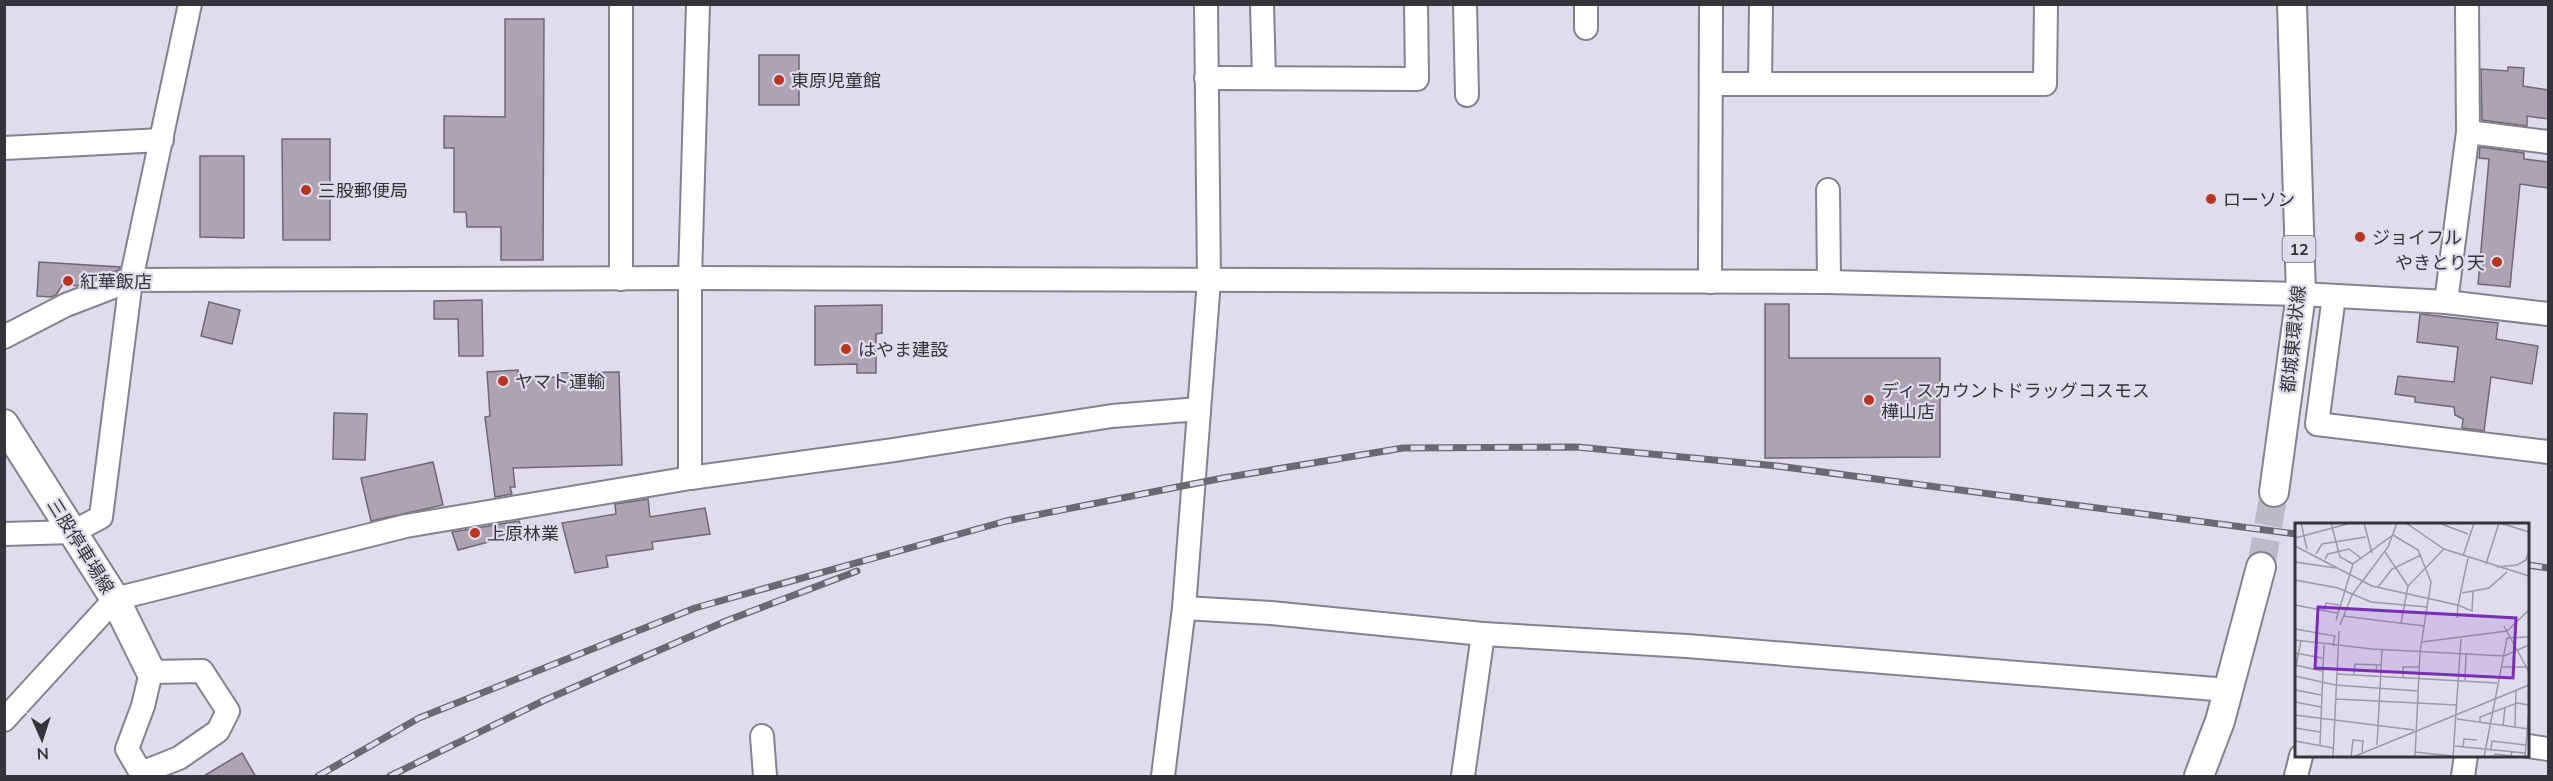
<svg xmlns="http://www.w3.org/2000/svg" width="2553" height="781" font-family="Mulish,'Noto Sans JP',sans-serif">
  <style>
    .building { fill: #aca4b2; stroke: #6f6874; stroke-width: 1.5 }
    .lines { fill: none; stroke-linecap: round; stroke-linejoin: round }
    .major-tunnel { stroke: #bdbac8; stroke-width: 28; stroke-dasharray: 28 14; stroke-linecap: butt }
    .minor-casing { stroke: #848290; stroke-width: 26 }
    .major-casing { stroke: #848290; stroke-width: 32 }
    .minor { stroke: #fff; stroke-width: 22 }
    .major { stroke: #fff; stroke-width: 28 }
    .rail-casing { stroke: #6a6871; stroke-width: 7 }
    .rail { stroke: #dfdcec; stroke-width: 4.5; stroke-dasharray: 14; stroke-linecap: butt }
    .poi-dot { fill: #be331e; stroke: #dfdcec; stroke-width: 2 }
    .labels { text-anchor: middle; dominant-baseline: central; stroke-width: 4.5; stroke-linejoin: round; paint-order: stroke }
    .shield { fill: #dfdcec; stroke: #68666f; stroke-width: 1.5 }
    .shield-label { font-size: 16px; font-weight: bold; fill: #35343a }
    .poi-label { font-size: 18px; fill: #35343a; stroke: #dfdcec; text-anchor: start }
    .street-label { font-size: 18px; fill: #35343a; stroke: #dfdcec }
    .inset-road { fill: none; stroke: #9b99a5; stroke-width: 1.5 }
    .view { fill: #7b2cbf; fill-opacity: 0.15; stroke: #7b2cbf; stroke-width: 3 }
    .inset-edge { fill: none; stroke: #35343a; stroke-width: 3 }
  </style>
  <rect width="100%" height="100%" fill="#dfdcec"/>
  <g class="building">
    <path d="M505,19H544L543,260H501V227H467L466,212H454V148H444V116L505,117Z"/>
    <rect x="759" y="55" width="40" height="50"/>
    <path d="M2508,67L2524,68L2523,86L2548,90V119L2527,116V126L2482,120L2481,69L2508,71Z"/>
    <path d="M282,139H330V240H283Z"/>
    <path d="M2480,147L2524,153V159L2548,162V188L2520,184L2510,287L2478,284L2489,159L2479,158Z"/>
    <path d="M200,156H244V238L200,237Z"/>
    <path d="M39,262L120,267L119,270L78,286L63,284L56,295L51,297L37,296Z"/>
    <path d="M482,300L483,356H459L458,319H434V301Z"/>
    <path d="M209,302L240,310L232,344L201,336Z"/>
    <path d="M1765,304H1789V358H1940V457L1765,458Z"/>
    <path d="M882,305V333L876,334V373H857V364L815,365V306Z"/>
    <path d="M2420,314L2498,323L2496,339L2538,346L2532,384L2491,377L2484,431L2462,428L2463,419L2455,415L2454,407L2415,402V397L2395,394L2398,376L2454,382L2458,347L2417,342Z"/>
    <path d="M518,370V378L559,377V373L619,372L622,465L513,468L515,487H510L512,494L495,497L485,417L490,416L487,372Z"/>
    <path d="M334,413L367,414L365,460L333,459Z"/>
    <path d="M433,462L443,505L371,521L361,478Z"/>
    <path d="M648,499L650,517L705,508L710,534L652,542L653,549L606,556L608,567L575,573L562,523L616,514L615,504Z"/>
    <path d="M519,521L522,529L499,536L500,539L458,550L452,532Z"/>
    <path d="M242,753L256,777H202Z"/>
  </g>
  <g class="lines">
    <path class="major-tunnel" d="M2261,567L2274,492"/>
    <g class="minor-casing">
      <g id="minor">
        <path d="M1262,4L1264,78"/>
        <path d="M1465,4L1467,95"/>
        <path d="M1586,4V28"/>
        <path d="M1206,78L1417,79L1416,4"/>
        <path d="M1711,84H2045L2046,4"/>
        <path d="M1760,84L1761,4"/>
        <path d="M2468,132L2548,142"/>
        <path d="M4,148L162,140"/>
        <path d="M1828,190L1829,282"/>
        <path d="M621,279V4"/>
        <path d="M1710,282L1711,4"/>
        <path d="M2334,296L2317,424L2548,452"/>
        <path d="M2446,302L2468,132L2467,4"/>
        <path d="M4,337L66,305L131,280L690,278L1829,282L2301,294L2446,302L2548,314"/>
        <path d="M690,478V278L698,4"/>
        <path d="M4,534L73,532L101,517L131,280L190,4"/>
        <path d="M1184,608L1271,613L1483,634L1687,646L2228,690"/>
        <path d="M202,671L228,711L218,731L179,758L141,773L127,749L143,706L151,672Z"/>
        <path d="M4,720L115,599L406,526L690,478L894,450L1112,416L1199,409"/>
        <path d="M762,736L765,776"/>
        <path d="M2528,746L2548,749"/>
        <path d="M1163,776L1184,608L1209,280L1206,4"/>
        <path d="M1463,776L1483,634"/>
        <path d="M2296,776L2301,756"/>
        <path d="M2463,776L2466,756"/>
      </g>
    </g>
    <g class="major-casing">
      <g id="major">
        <path d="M4,424L115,599L151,672"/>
        <path d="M2274,492L2301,294L2292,4"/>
        <path d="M2199,776L2220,721L2261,567"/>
      </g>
    </g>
    <use href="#minor" class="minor"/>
    <use href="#major" class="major"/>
    <g class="rail-casing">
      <g id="rail">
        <path d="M2528,565L2548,568"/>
        <path d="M318,776L419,718L695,608L1006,521L1223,478L1403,448L1577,447L1777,466L2296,534"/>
        <path d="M390,776L545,700L726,621L857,571"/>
      </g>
    </g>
    <use href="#rail" class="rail"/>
  </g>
  <g class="poi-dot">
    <circle cx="779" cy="80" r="6"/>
    <circle cx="306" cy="190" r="6"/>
    <circle cx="2211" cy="199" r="6"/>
    <circle cx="2360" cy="237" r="6"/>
    <circle cx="2497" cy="262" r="6"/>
    <circle cx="68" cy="281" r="6"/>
    <circle cx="846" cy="349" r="6"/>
    <circle cx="503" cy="381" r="6"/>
    <circle cx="1869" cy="400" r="6"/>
    <circle cx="475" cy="533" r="6"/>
  </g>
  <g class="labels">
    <rect class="shield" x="2282.5" y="236" width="33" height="26" rx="4.5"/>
    <g class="shield-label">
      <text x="2299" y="249">12</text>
    </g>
    <g class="poi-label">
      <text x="791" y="80">東原児童館</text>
      <text x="318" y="190">三股郵便局</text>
      <text x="2223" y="199">ローソン</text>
      <text x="2372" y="237">ジョイフル</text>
      <text x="2485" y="262" text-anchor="end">やきとり天</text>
      <text x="80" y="281">紅華飯店</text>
      <text x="858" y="349">はやま建設</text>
      <text x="515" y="381">ヤマト運輸</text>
      <text x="1881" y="390">ディスカウントドラッグコスモス<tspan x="1881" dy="21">樺山店</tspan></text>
      <text x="487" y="533">上原林業</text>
    </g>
    <g class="street-label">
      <text transform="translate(2293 339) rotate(-84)">都城東環状線</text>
      <text transform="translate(81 546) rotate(58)">三股停車場線</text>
    </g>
  </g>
  <g transform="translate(2295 523)">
    <rect width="234" height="234" fill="#dfdcec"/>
    <path class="inset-road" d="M6,0L12,26M36,0L45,34L58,41M69,0L77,30M111,0L149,26L234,53M144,0L173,11M205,0L234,9M0,15L56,0M0,23L77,63L163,82L173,35M90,29L113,63M21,31L27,21L71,14M168,33L179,0M30,36L33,31L54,26L67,36M0,39L41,45M191,41L204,0M202,44L222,42L231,37L234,28M0,57L43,65L76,79L132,84M83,64L97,46L126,32M167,70L194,65L212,49M0,82L42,90M29,88L31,80L44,82M48,93L129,103M162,95L163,82L177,88L178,69M41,97L58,41L98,12L123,27L136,59L125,129L120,234M106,100L113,63L149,26M45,102L57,72L93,24L102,0M209,103L234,149M0,106L40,113L38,123M0,117L77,126L209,133L234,122M127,119L212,108L234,87M0,130L27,135M0,142L27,148M206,144H231M0,147L6,118M59,147L81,148L82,142M42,151L202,160M59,151L60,141L86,142M0,153L40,162L123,168M108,154V144H125M170,157L171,131M0,167L26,172M41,176L162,182M0,179L26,184M0,192L119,207M162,196L234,206M185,199V194L222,180L234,182M208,203L210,185M220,203L221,167M0,205L25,209M0,218L38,225M25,222L29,122M82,222L87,127M159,223L230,230M168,224L169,216L182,217M196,226L197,218L231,222M120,229L157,233M199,231L216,233L217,228M38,234L44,108M56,234L58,217L68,218L67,229M58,234L234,162M158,234L166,116M189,234L212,115L234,114M230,234L234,186"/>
    <path class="view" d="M23,84L221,95L218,155L20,145Z"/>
    <rect width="234" height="234" class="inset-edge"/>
  </g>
  <rect width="2553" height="781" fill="none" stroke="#35343a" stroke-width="12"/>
  <g transform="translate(42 739) rotate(177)" stroke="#dfdcec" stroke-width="4.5" paint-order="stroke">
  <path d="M0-4.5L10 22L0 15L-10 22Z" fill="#35343a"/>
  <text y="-9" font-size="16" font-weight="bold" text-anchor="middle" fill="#35343a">N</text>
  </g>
</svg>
